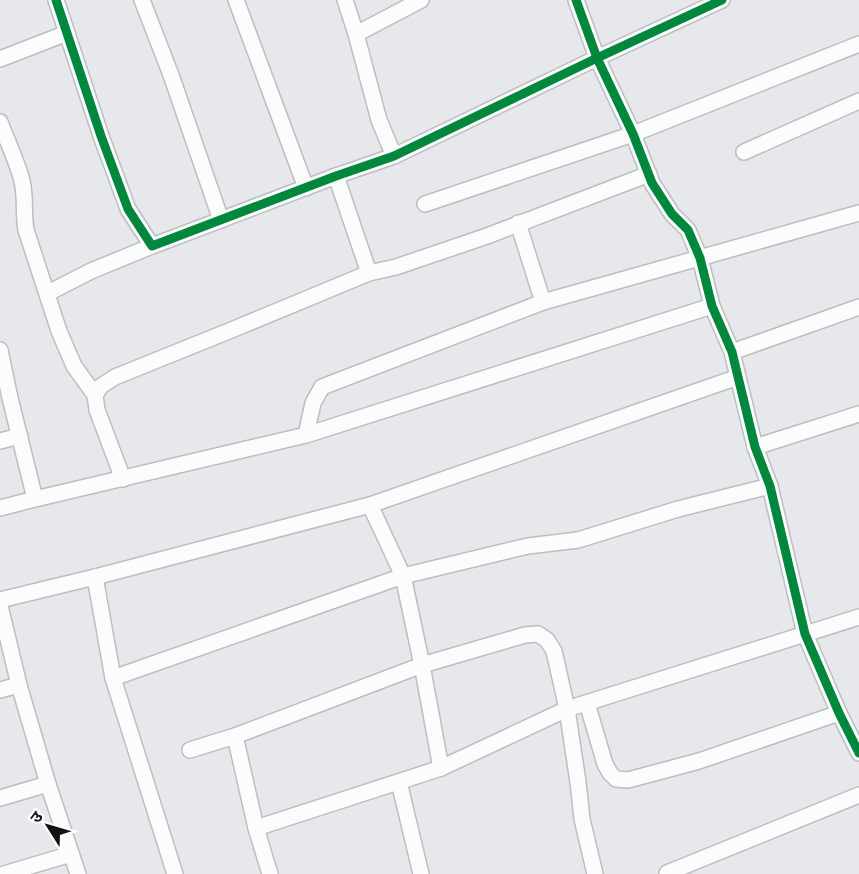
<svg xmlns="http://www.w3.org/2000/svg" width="859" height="874" font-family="Helvetica,'Noto Sans Devanagari',sans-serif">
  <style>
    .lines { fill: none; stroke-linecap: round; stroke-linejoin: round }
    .minor-casing { stroke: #bcbec0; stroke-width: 18 }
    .minor { stroke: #fbfcfc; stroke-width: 15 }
    .cycleway-casing { stroke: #fff; stroke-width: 13 }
    .cycleway { stroke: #00873e; stroke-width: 9 }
  </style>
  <rect width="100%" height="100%" fill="#e6e8eb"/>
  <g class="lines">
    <g class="minor-casing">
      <g id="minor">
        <path d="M56,0L101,136L128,209L152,246L336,176L394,156L597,58L722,0"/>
        <path d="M142,0L171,75L221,220"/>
        <path d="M236,0L306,188"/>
        <path d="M345,0L356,34"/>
        <path d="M576,0L597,58L633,134L652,183L672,214L688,230L700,258L712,306L732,352L755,447L770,486L805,634L839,713L859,753"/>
        <path d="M0,59L67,33"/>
        <path d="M0,122C7,141 17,161 22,181C26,197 23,214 26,230L59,331L74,366L95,395"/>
        <path d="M744,152L859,101"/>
        <path d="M394,156L379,120L356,34L421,0"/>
        <path d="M336,176L369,273"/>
        <path d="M425,204L633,134L859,44"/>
        <path d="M518,223L543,302"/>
        <path d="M48,293L91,271L152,246"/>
        <path d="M0,350L10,398L35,499"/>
        <path d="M732,352L859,307"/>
        <path d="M306,435L313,403L322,387L543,302L859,213"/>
        <path d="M0,441L20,436"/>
        <path d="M755,447L859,414"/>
        <path d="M123,479L97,410L95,395L101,386L115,377L229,331L369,273L396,267L487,236L649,174"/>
        <path d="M370,505L403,576L528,546L578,540L678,509L770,486"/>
        <path d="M0,508L35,499L306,435L712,306"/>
        <path d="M95,577L113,678"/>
        <path d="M0,600L95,577L370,505L738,377"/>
        <path d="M0,606L19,685"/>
        <path d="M0,690L19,685L48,784L78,874"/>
        <path d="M587,703L605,764L610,773L616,779L628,780L699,761L839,713"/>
        <path d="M235,736L256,828"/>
        <path d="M190,750L235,736L422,665L525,635L538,634L547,640L554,651L567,709L578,782L582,819L595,874"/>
        <path d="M399,782L421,874"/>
        <path d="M0,798L48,784"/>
        <path d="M4,874L71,854"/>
        <path d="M175,874L113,678L403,576L422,665L441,768"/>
        <path d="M270,874L256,828L441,768L567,709L859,617"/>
        <path d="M668,874L667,873L859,795"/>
      </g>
    </g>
    <use href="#minor" class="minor"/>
    <g class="cycleway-casing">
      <g id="cycleway">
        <path d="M56,0L101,136L128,209L152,246L336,176L394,156L597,58L722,0"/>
        <path d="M576,0L597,58L633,134L652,183L672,214L688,230L700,258L712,306L732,352L755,447L770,486L805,634L839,713L859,753"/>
      </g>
    </g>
    <use href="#cycleway" class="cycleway"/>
  </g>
  <g transform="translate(48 826) rotate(307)" stroke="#ffffff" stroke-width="4.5" paint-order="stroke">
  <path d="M0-4.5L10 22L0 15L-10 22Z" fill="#111315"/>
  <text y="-9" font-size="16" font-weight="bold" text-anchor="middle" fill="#111315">उ</text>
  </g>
</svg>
